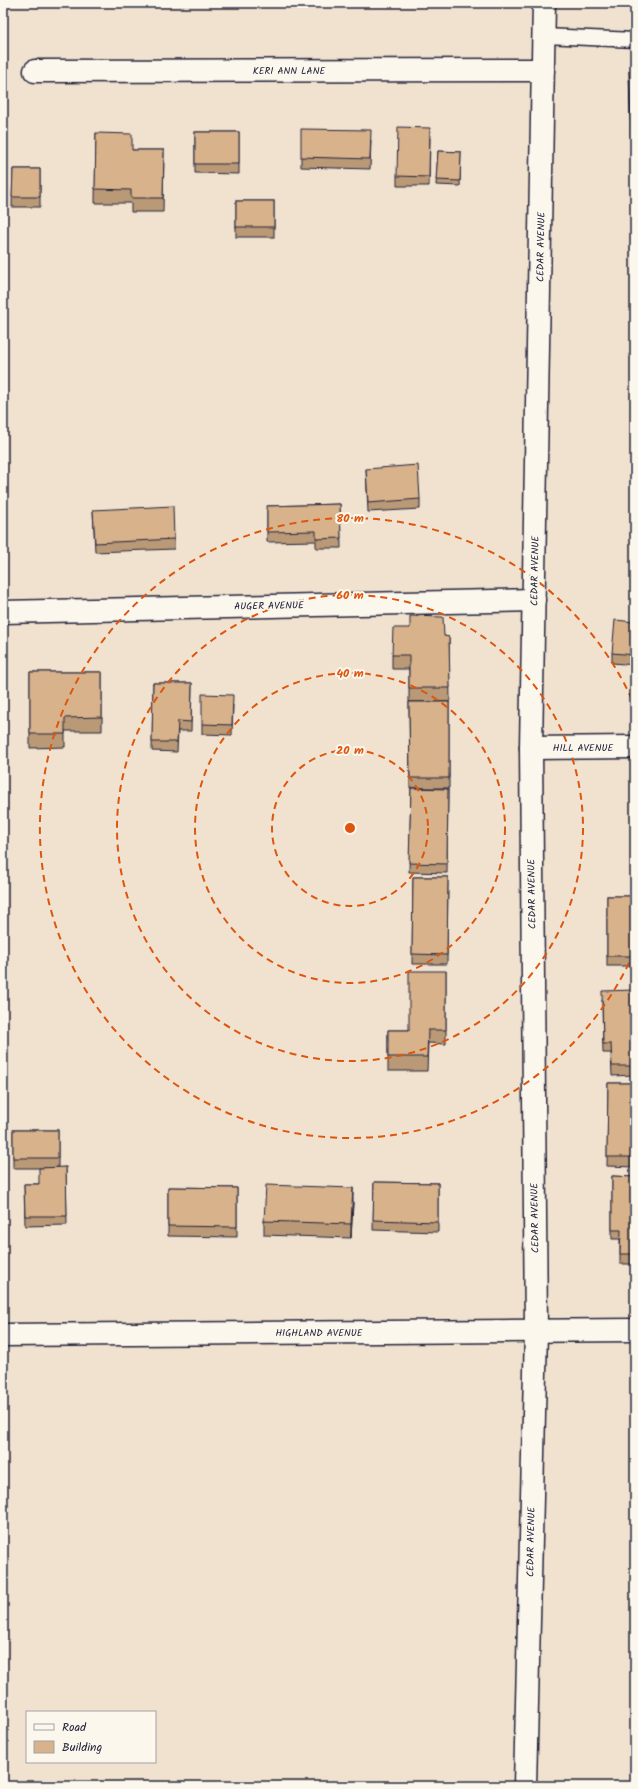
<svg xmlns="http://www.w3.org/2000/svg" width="638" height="1789" font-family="Kalam,sans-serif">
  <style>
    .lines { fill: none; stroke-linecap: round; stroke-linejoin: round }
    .service-casing { stroke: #22223b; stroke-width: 17 }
    .minor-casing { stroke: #22223b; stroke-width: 25 }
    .tertiary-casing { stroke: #22223b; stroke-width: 25 }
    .service { stroke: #fbf7ec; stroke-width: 14 }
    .minor { stroke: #fbf7ec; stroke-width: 22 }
    .tertiary { stroke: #fbf7ec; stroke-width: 22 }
    .wall { fill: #ba9977; stroke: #22223b }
    .shaded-wall { fill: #977d61; stroke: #22223b }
    .building { fill: #d8b28a; stroke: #22223b }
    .ring { fill: none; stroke: #de560e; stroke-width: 2; stroke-dasharray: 7 5 }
    .labels { text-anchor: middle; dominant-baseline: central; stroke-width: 4; stroke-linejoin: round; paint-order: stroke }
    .street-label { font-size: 10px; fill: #22223b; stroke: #fbf7ec }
    .centre { fill: #de560e; stroke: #fbf7ec; stroke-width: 2 }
    .ring-label { font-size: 12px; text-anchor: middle; font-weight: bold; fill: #de560e; stroke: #fbf7ec; stroke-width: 4; stroke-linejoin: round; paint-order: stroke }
  </style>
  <rect width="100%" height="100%" fill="#f0e2cf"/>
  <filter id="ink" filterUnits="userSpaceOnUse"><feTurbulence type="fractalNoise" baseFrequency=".025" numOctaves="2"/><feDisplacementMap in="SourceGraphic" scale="8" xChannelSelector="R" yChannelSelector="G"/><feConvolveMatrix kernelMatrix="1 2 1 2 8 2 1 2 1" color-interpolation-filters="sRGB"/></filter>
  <g filter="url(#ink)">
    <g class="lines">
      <g class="service-casing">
        <path id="service" d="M544,36L635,40"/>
      </g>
      <g class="minor-casing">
        <g id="minor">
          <path d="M35,71L543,70"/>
          <path d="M3,612L534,600"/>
          <path d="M531,748L635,747"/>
        </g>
      </g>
      <g class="tertiary-casing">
        <g id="tertiary">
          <path d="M3,1335L635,1330"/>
          <path d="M525,1786L536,1331L531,748L544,3"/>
        </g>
      </g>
      <use href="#service" class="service"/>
      <use href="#minor" class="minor"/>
      <use href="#tertiary" class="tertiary"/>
    </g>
    <g class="wall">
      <path d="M629,71H635V141H631Z"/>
      <path d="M195,132H239V174L195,173Z"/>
      <path d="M96,133L132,150H164L163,212H131V203H95Z"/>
      <path d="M430,138L429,186H397V176Z"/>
      <path d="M371,140L370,169L301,167V157Z"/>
      <path d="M438,151L461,152L460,186L436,185Z"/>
      <path d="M13,169H40V207H12Z"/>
      <rect x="236" y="201" width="38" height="36"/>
      <rect x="633" y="405" width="2" height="61"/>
      <path d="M366,469L420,499V509L368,512Z"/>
      <path d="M340,504L341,548H316V541L267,542V506Z"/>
      <path d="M93,510L174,539V549L95,552Z"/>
      <path d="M635,622V665L612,663V653Z"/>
      <path d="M444,636L449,637L450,702H409V669H392V655Z"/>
      <path d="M30,672H102V731H65V747L30,748Z"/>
      <path d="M153,683H192L191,731H178L177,752L152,751Z"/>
      <path d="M409,702H449V788H410Z"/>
      <path d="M233,705L232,735L202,734V724Z"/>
      <path d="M411,788L448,789L447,873L409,872Z"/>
      <path d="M413,877H448L447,964H412Z"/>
      <rect x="607" y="896" width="28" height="70"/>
      <path d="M446,971V1044L428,1043L427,1071H388V1030H409Z"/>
      <path d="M635,990V1075L612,1076L611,1053H603L602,1000Z"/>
      <path d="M608,1083H635V1167L607,1166Z"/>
      <path d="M13,1130H58V1168L66,1167L67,1225L25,1226L24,1184H39L56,1168H13Z"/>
      <path d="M612,1176L635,1177V1264H620V1239H612Z"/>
      <path d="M374,1182L438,1183V1232L373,1230Z"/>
      <path d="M168,1187L237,1188V1237L168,1236Z"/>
      <path d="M353,1202L351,1238L264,1235V1221Z"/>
    </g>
    <path class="shaded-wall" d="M353,1188V1202L351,1238V1224Z"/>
    <g class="building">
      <path d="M629,71H635V127H631Z"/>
      <path d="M398,127L430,128L429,177L397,176Z"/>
      <path d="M301,129L371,130L370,159L301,157Z"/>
      <rect x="195" y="132" width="44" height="32"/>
      <path d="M96,133L132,134V150H164L163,198H131V190L95,189Z"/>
      <path d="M438,151L461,152L460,181L436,180Z"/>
      <path d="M13,169H40V197H12Z"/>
      <rect x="236" y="201" width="38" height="26"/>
      <rect x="633" y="405" width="2" height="47"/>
      <path d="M418,465L420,499L368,503L366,469Z"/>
      <path d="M340,504L341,538L316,539V531L267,532V506Z"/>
      <path d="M173,506L174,539L95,543L93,510Z"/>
      <path d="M410,616L443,617L444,636L449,637L450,688H409V655H392L393,628H410Z"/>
      <path d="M615,620L635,622V655L612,653Z"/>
      <path d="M30,672H102V717L65,718V734H30Z"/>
      <path d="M153,683H192L191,722L178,721L177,742H152Z"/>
      <path d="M202,694L233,695L232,725L202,724Z"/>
      <path d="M409,702H449V778H410Z"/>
      <path d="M411,788L448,789L447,864L409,863Z"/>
      <path d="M413,877H448L447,955L412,954Z"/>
      <rect x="607" y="896" width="28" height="60"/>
      <path d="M409,971H446V1030H428L427,1057H388V1030H409Z"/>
      <path d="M635,990V1066H612L611,1044H603L602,991Z"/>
      <path d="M608,1083H635V1157H607Z"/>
      <rect x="13" y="1130" width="45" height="28"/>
      <path d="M66,1167L67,1216H25L24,1184H39V1168Z"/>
      <path d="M612,1176L635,1177V1254H620L621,1230H612Z"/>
      <path d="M374,1182L438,1183V1222L373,1220Z"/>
      <path d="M266,1185L353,1188L351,1224L264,1221Z"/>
      <path d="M168,1187L237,1188V1227L168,1226Z"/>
    </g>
  </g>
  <g class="ring">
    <circle cx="350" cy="828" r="78"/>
    <circle cx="350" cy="828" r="155"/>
    <circle cx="350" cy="828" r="233"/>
    <path d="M634 952A310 310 0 1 1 634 704"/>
  </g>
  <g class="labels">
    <g class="street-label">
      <text x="289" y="71">KERI ANN LANE</text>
      <text transform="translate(541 247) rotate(-89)">CEDAR AVENUE</text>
      <text transform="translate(535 571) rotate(-89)">CEDAR AVENUE</text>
      <text transform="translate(269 606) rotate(-1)">AUGER AVENUE</text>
      <text x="583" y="748">HILL AVENUE</text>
      <text transform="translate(532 894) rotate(-91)">CEDAR AVENUE</text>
      <text transform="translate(535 1218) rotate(-91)">CEDAR AVENUE</text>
      <text x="319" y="1333">HIGHLAND AVENUE</text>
      <text transform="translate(531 1542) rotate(-89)">CEDAR AVENUE</text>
    </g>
  </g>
  <circle cx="350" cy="828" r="6" class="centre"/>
  <g class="ring-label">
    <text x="350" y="522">80 m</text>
    <text x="350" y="599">60 m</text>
    <text x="350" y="677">40 m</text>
    <text x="350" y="754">20 m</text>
  </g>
  <rect width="638" height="1789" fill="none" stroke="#fbf7ec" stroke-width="16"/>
  <rect x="8" y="8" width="622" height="1773" fill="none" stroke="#22223b" stroke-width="1.5" filter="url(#ink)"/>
  <rect x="26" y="1711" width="130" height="52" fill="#fbf7ec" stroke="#a4a2a5"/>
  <rect x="34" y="1724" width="20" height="6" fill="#fbf7ec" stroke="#a4a2a5"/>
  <text x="62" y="1731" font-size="12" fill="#22223b">Road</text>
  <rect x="34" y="1741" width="20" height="12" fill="#d8b28a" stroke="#a4a2a5"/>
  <text x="62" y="1751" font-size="12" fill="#22223b">Building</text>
</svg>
